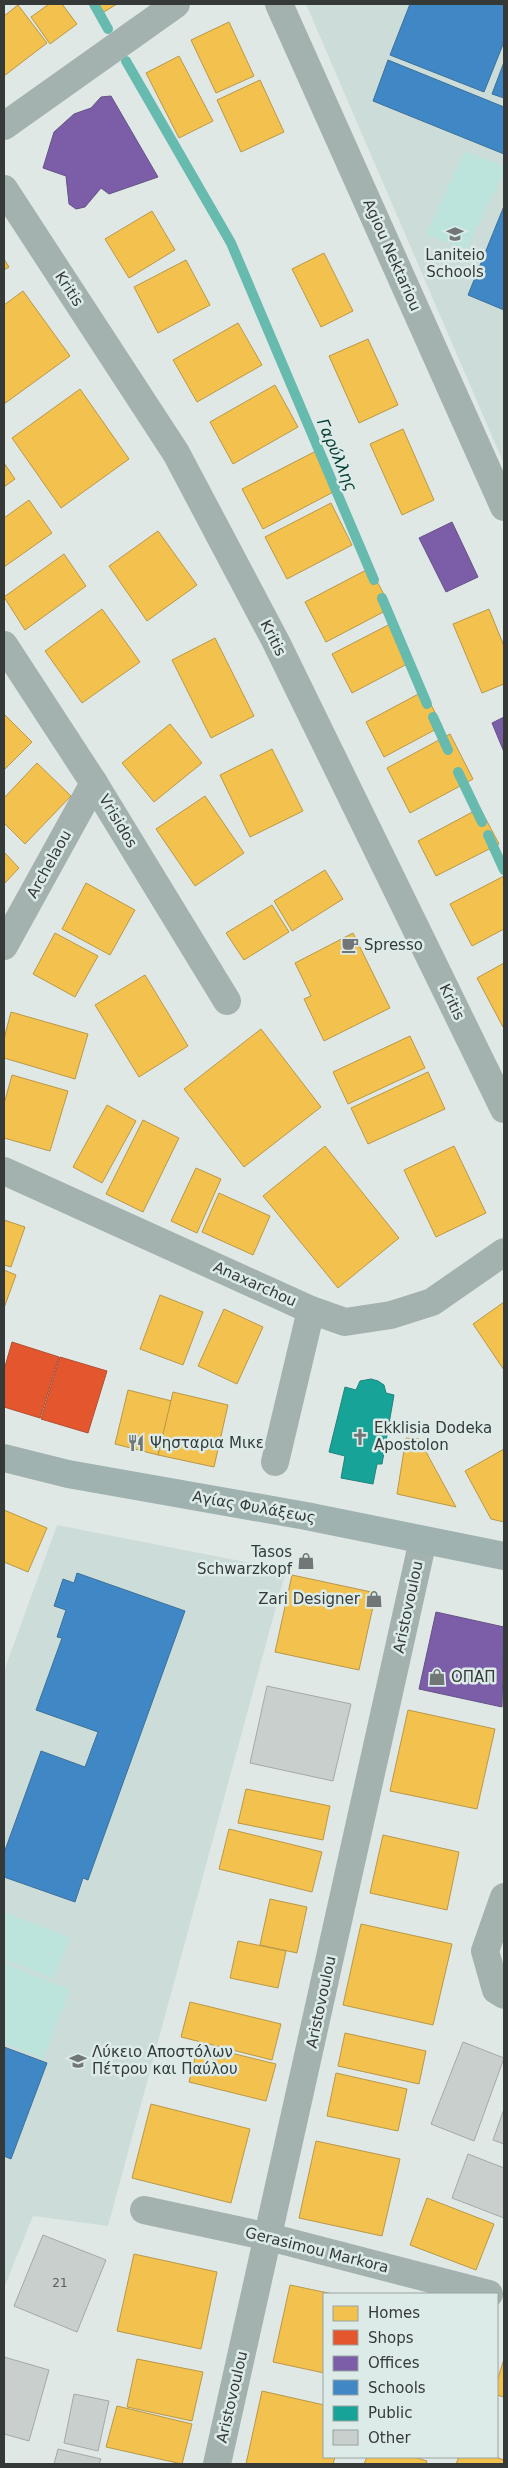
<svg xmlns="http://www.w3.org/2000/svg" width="508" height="2468" font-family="'DejaVu Sans',sans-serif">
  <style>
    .built { fill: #ccddd9 }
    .green { fill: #bce4dc }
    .homes { fill: #f2c14e; stroke: #b99848 }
    .shops { fill: #e4572e; stroke: #b04e31 }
    .offices { fill: #7b5ea7; stroke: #665386 }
    .schools { fill: #3f88c5; stroke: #3c719b }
    .public { fill: #17a398; stroke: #20847c }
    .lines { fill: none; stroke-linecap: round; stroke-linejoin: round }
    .stream { stroke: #66baae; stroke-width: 10 }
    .building { fill: #c9cfcd; stroke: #a3a9a8 }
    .minor { stroke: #a4b2af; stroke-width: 28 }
    .major { stroke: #a0b2af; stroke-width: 28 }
    .labels { text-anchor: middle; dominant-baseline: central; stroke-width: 5; stroke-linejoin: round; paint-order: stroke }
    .number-label { font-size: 12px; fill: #5a5f5e }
    .street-label { font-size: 15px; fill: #353a39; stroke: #ddebe8 }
    .poi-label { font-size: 15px; fill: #353a39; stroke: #ddebe8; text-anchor: start }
    .water-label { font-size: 16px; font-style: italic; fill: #063b34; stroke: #ddebe8 }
  </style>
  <rect width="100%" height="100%" fill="#e0e8e6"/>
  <g class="built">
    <path d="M306,4H504V464Z"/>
    <path d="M57,1525L286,1570L108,2226L33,2216L4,2288V1671Z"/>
  </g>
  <g class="green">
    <path d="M465,151L504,167V172L466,250L426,234Z"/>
    <path d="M4,1912L70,1937L54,1979L4,1959Z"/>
    <path d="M4,1963L70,1990L43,2059L4,2043Z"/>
  </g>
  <g class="homes">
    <path d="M49,4H62L77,24L50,44L31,17Z"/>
    <path d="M92,4H117L99,15Z"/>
    <path d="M18,5L47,43L4,76V16Z"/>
    <path d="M229,22L254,76L216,93L191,40Z"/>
    <path d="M179,56L213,121L179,138L146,73Z"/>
    <path d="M260,80L284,132L241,152L217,100Z"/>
    <path d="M152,211L175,250L129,278L105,239Z"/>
    <path d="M324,253L353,311L321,327L292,269Z"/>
    <path d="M4,259L9,267L4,270Z"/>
    <path d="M186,260L210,305L158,333L134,287Z"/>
    <path d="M23,291L70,356L4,404V305Z"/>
    <path d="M238,323L262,365L197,402L173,360Z"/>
    <path d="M368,339L398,405L359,423L329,356Z"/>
    <path d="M275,385L298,427L233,464L210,422Z"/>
    <path d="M80,389L129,459L61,508L12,438Z"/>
    <path d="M403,429L434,500L402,515L370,444Z"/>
    <path d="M318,450L339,489L263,529L242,489Z"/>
    <path d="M4,463L15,479L4,487Z"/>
    <path d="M29,500L52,533L4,567V518Z"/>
    <path d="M331,503L352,545L287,579L265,537Z"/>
    <path d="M158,531L197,585L147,621L109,566Z"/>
    <path d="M64,554L86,586L25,630L4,597Z"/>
    <path d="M370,568L391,608L326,642L305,602Z"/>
    <path d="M102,609L140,662L82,703L45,651Z"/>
    <path d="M489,609L504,646V684L482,693L453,624Z"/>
    <path d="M392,623L411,662L352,693L332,654Z"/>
    <path d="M215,638L254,716L211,738L172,660Z"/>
    <path d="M424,691L442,726L384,757L366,722Z"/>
    <path d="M4,714L32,742L4,770Z"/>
    <path d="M170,724L202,763L154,802L122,763Z"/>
    <path d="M450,734L473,779L410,813L387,768Z"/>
    <path d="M272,749L303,811L250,837L220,775Z"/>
    <path d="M37,763L71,796L25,844L4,823V798Z"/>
    <path d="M205,796L244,853L195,886L156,829Z"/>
    <path d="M480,808L499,844L436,876L418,841Z"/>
    <path d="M4,852L19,868L4,884Z"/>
    <path d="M325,870L343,899L292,931L274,901Z"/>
    <path d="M504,876V929L472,946L450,904Z"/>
    <path d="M86,883L135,910L110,955L62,929Z"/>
    <path d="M272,905L289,932L244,960L226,933Z"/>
    <path d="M55,933L98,956L75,997L33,974Z"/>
    <path d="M353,933L390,1008L324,1041L304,999L311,996L295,963Z"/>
    <path d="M504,963V1027H503L477,978Z"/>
    <path d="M145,975L188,1046L139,1077L95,1005Z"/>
    <path d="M11,1012L88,1034L75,1079L4,1058V1039Z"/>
    <path d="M261,1029L321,1107L244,1167L184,1089Z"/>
    <path d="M410,1036L425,1068L348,1104L333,1072Z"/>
    <path d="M428,1072L445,1109L368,1144L351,1108Z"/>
    <path d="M12,1075L68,1091L50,1151L4,1138V1104Z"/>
    <path d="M107,1105L136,1121L102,1183L73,1167Z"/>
    <path d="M143,1120L179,1138L143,1212L106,1194Z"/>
    <path d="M325,1146L399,1238L338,1288L263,1196Z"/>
    <path d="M454,1146L486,1213L436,1237L404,1170Z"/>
    <path d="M196,1168L221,1179L197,1233L171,1221Z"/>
    <path d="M219,1193L270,1216L253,1255L202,1232Z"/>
    <path d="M4,1220L25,1227L11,1267L4,1265Z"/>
    <path d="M4,1270L16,1275L4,1308Z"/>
    <path d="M160,1295L203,1312L183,1365L140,1349Z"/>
    <path d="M504,1302V1370L473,1324Z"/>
    <path d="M224,1309L263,1327L237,1384L198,1366Z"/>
    <path d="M128,1390L172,1401L158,1455L115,1444Z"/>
    <path d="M173,1392L228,1405L214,1467L158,1455Z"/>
    <path d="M406,1438L419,1439L456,1507L397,1494Z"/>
    <path d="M504,1449V1522L491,1519L465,1471Z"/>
    <path d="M4,1510L47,1528L28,1572L4,1562Z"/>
    <path d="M292,1575L376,1593L359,1670L275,1652Z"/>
    <path d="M408,1710L495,1729L477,1809L390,1791Z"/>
    <path d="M246,1789L330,1806L323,1840L238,1823Z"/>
    <path d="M229,1829L322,1852L312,1892L219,1869Z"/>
    <path d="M383,1835L459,1852L447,1910L370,1893Z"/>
    <path d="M270,1899L307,1907L297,1953L260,1945Z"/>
    <path d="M361,1924L452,1944L433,2025L343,2005Z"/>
    <path d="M238,1941L286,1951L278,1988L230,1978Z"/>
    <path d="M190,2002L281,2024L272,2060L181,2037Z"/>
    <path d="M345,2033L426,2051L419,2084L338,2066Z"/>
    <path d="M198,2045L276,2064L266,2101L189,2082Z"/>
    <path d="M336,2073L407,2089L398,2131L327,2116Z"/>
    <path d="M151,2104L250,2129L231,2203L132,2178Z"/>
    <path d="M316,2141L400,2159L382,2236L299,2218Z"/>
    <path d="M427,2198L494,2224L476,2270L410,2245Z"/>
    <path d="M134,2254L217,2272L201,2349L117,2331Z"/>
    <path d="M290,2285L333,2294H324V2373L273,2362Z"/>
    <path d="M137,2359L203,2372L192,2421L127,2407Z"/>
    <path d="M504,2359V2397L497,2395V2381Z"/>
    <path d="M262,2391L324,2405V2457H335L333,2464H246Z"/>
    <path d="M117,2406L192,2424L182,2464L106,2447Z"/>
    <path d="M367,2457H414L427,2461L426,2464H364Z"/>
    <path d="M459,2457H496L504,2460V2464H456Z"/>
  </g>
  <g class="shops">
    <path d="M12,1342L59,1357L40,1418L4,1407V1370Z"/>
    <path d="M60,1357L107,1371L88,1433L41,1419Z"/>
  </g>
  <g class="offices">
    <path d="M111,96L158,177L109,194L101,188L85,207L76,209L69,204L66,176L43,168L54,132L74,114L91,108L101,97Z"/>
    <path d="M452,522L478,577L446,592L419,538Z"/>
    <path d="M504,717V752L492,723Z"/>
    <path d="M436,1612L504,1627L502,1707L419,1689Z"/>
  </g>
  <g class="schools">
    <path d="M410,4H504V42L484,92L390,55Z"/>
    <path d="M388,60L504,107V154L373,101Z"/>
    <path d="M504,62V98L492,94Z"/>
    <path d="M504,206V310L468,295Z"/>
    <path d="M77,1573L185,1611L88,1880L83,1878L75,1902L4,1877V1853L41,1751L85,1767L98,1732L36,1710L62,1638L57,1637L66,1610L54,1606L63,1579L74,1583Z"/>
    <path d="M4,2047L47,2063L11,2159L4,2156Z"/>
  </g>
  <path class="public" d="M371,1379L378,1381L384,1385L386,1393L394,1395L382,1464H377L373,1484L341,1478L345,1456L329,1452L345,1387L356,1390L360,1381Z"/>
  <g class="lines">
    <g class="stream">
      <path d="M94,4L108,29"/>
      <path d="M126,61L231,243L374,580"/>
      <path d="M382,598L427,704"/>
      <path d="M433,717L448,750"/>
      <path d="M458,772L482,822"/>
      <path d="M488,835L504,870"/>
    </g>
  </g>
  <g class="building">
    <path d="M267,1686L351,1704L333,1781L250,1763Z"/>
    <path d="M463,2042L504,2058L474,2141L431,2124Z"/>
    <path d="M504,2109V2144L493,2140Z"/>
    <path d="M468,2154L504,2168V2218L452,2198Z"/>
    <path d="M43,2235L106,2260L77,2332L14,2306Z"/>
    <path d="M4,2357L49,2370L29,2441L4,2434Z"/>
    <path d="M74,2394L109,2401L98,2451L64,2443Z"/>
    <path d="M58,2449L101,2459L99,2464H54Z"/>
  </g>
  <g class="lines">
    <g class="minor">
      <path d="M279,4L504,507"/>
      <path d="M4,126L176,4"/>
      <path d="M4,189L176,453L276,642L504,1109"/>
      <path d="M4,645L94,783L227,1001"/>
      <path d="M4,946L94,783"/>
      <path d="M4,1171L311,1310L345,1322L391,1315L432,1302L504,1252"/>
      <path d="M275,1462L311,1310"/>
      <path d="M504,1897L485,1951L496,1990L504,1995"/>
      <path d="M144,2210L269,2237L489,2294"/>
      <path d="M217,2464L423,1540"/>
    </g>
    <path class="major" d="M4,1458L68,1474L306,1516L504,1556"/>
  </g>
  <defs>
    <g id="school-bare" transform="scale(1.35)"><path d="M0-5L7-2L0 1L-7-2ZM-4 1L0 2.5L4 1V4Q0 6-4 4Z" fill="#717776" stroke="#ddebe8" stroke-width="2.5" paint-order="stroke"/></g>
    <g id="cafe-bare" transform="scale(1.35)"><path d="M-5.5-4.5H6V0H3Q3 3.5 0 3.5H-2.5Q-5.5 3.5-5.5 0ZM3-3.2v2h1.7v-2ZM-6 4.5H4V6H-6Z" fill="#717776" stroke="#ddebe8" stroke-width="2.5" paint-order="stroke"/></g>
    <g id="church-bare" transform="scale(1.35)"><path d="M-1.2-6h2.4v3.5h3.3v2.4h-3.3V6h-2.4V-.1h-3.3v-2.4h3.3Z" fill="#717776" stroke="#ddebe8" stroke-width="2.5" paint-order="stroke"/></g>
    <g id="restaurant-bare" transform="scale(1.35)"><path d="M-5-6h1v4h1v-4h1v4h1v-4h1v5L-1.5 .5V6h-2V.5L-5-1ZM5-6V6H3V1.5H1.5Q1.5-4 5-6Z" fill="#717776" stroke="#ddebe8" stroke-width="2.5" paint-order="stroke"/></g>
    <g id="shop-bare" transform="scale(1.35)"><path d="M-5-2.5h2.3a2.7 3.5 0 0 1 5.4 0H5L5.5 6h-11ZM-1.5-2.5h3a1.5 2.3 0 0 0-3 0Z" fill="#717776" stroke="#ddebe8" stroke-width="2.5" paint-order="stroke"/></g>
  </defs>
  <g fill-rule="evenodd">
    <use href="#school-bare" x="455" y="234"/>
    <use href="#cafe-bare" x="350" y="945"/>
    <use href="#church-bare" x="360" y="1437"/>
    <use href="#restaurant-bare" x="136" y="1443"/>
    <use href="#shop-bare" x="306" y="1561"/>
    <use href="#shop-bare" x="374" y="1599"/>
    <use href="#shop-bare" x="437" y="1677"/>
    <use href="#school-bare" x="78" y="2061"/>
  </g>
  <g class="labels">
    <g class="number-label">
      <text x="60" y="2283">21</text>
    </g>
    <g class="street-label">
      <text transform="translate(392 255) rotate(66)">Agiou Nektariou</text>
      <text transform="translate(69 289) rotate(57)">Kritis</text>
      <text transform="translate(273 638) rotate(63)">Kritis</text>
      <text transform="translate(118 821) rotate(59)">Vrisidos</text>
      <text transform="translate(49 864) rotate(-61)">Archelaou</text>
      <text transform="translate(452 1002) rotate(64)">Kritis</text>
      <text transform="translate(255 1284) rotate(24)">Anaxarchou</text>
      <text transform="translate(254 1507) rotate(10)">Αγίας Φυλάξεως</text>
      <text transform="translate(408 1607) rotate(-78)">Aristovoulou</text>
      <text transform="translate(321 2002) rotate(-78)">Aristovoulou</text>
      <text transform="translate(317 2250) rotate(14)">Gerasimou Markora</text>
      <text transform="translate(232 2397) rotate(-77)">Aristovoulou</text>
    </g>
    <g class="poi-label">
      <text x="455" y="255" text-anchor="middle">Laniteio<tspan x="455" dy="17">Schools</tspan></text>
      <text x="364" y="945">Spresso</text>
      <text x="374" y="1428">Ekklisia Dodeka<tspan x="374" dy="17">Apostolon</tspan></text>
      <text x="150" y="1443">Ψησταρια Μικε</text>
      <text x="292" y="1552" text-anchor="end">Tasos<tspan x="292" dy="17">Schwarzkopf</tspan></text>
      <text x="360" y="1599" text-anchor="end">Zari Designer</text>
      <text x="451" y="1677">ΟΠΑΠ</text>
      <text x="92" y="2052">Λύκειο Αποστόλων<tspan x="92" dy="17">Πέτρου και Παύλου</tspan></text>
    </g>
    <g class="water-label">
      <text transform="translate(337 455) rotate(67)">Γαρύλλης</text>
    </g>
  </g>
  <rect width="508" height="2468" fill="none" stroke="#353a39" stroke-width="10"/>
  <rect x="323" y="2293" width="175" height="165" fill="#ddebe8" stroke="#9aa4a2"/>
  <rect x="333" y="2306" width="25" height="15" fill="#f2c14e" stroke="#9aa4a2"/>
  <text x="368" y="2318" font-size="15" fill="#353a39">Homes</text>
  <rect x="333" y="2330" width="25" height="15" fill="#e4572e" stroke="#9aa4a2"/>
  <text x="368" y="2343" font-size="15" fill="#353a39">Shops</text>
  <rect x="333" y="2356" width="25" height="15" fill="#7b5ea7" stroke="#9aa4a2"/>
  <text x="368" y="2368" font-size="15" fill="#353a39">Offices</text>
  <rect x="333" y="2380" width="25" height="15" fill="#3f88c5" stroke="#9aa4a2"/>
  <text x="368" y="2393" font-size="15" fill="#353a39">Schools</text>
  <rect x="333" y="2406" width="25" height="15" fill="#17a398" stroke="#9aa4a2"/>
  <text x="368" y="2418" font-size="15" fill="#353a39">Public</text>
  <rect x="333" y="2430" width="25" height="15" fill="#c9cfcd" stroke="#9aa4a2"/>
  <text x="368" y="2443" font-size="15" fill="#353a39">Other</text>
</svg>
